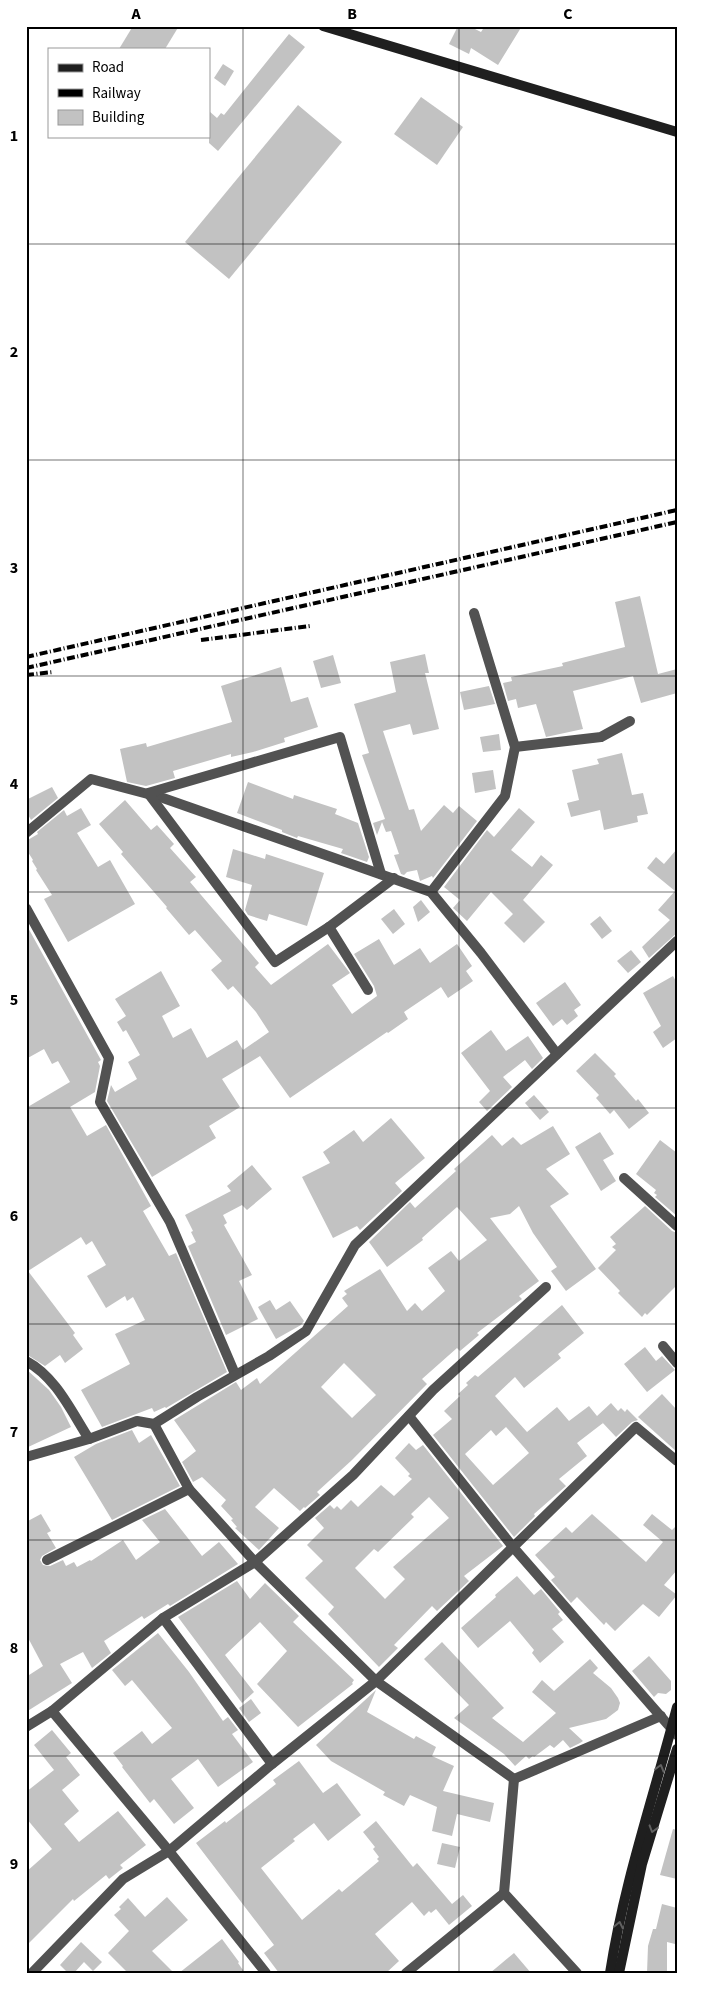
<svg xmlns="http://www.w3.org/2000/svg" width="703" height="1999" font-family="'Source Sans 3',sans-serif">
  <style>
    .building { fill: #c2c2c2; fill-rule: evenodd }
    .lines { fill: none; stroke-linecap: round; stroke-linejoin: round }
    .street { stroke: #525252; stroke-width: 10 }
    .secondary { stroke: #1f1f1f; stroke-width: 10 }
    .rail { stroke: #000; stroke-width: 4; stroke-dasharray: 8 2.5 1 2.5; stroke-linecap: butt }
    .oneway { stroke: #626262 }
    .grid { fill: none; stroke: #000; stroke-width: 1; stroke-opacity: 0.55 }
    .neatline { fill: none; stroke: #000; stroke-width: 2 }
    .grid-label { font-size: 16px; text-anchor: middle; font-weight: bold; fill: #000 }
  </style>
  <rect width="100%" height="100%" fill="#fff"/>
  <g class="building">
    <path d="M133,26H179L165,49H119Z"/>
    <path d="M458,26H469L481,32L485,26H522L498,65L471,48L469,54L449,44Z"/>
    <path d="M289,34L305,47L218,151L209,143V111L217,118L221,113L224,115Z"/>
    <path d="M223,64L234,71L225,86L214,78Z"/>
    <path d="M421,97L463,127L437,165L394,134Z"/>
    <path d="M298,105L342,142L229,279L185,242Z"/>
    <path d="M640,596L658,674L677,669V693L641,703L633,676L573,691L583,729L546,737L536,704L518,708L516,699L508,701L503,683L512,681L511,677L563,666L562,663L625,647L615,602Z"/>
    <path d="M425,654L429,673H425L439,729L413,735L410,724L383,731L409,810L414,809L421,831L444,805L453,813L459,806L477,821L433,878L432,876L420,881L417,870L407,872L404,875L401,874L394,855L399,854L391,831L386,832L382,822L377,835L373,823L385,819L362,755L369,753L354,704L396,692L390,662Z"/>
    <path d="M333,655L341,683L321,688L313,661Z"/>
    <path d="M281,667L291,702L308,697L318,727L284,738L285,742L253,752L231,757V754L173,771L175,778L146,786L127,782L120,749L146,743L147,747L232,722L221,686Z"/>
    <path d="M489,686L495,704L464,710L460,692Z"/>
    <path d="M499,734L501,750L483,752L480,737Z"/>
    <path d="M622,753L632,795L643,793L648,814L637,816L638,822L604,830L600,810L571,817L567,803L579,800L572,770L599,764L597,759Z"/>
    <path d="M493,770L496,789L475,793L472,773Z"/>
    <path d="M248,782L293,799L294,795L337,809L335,814L358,823L369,857L367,862L341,853L343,849L298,836L297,838L282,832V830L237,813Z"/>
    <path d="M52,787L58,798L31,820L26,811V800Z"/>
    <path d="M125,800L151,830L157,825L174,844L170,848L196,877L190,882L259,963L255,967L271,985L328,944L350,973L332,985L352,1014L377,996L374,986L354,954L379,939L394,965L420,948L430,963L457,944L472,966L466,971L473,981L448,998L441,987L404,1012L408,1019L388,1033L387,1032L290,1098L260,1056L222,1079L240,1107L209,1126L216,1138L152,1177L107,1101L111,1085L115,1092L137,1079L128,1062L140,1055L126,1030L123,1032L117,1022L126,1016L115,999L161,971L180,1006L162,1016L173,1038L191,1028L207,1058L237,1040L243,1050L269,1032L256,1012L233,986L228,990L211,970L222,961L195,930L189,935L166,908L167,907L121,854L123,852L99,824Z"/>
    <path d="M81,808L91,825L77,833L98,867L110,860L135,904L68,942L44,899L52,895L36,870L37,869L32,861L33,860L26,849V841L38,834L37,832L64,810L67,816Z"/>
    <path d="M519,808L535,822L511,850L532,867L541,855L553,865L523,900L545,922L524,943L504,923L513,914L491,892L467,921L453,908L460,900L444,887L487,830L494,837Z"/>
    <path d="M233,849L265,859L266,854L324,873L307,926L269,914L267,921L248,915L245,910L252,885L226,877Z"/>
    <path d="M677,849V933L649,958L642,947L670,920L658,910L675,891L647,868L656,857L664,864Z"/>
    <path d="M421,900L430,912L418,922L413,907Z"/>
    <path d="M394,909L405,924L393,934L381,919Z"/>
    <path d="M600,916L612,931L602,939L590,924Z"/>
    <path d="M26,924L101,1060L98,1062L100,1066L95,1092L70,1107L87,1136L106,1125L151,1206L143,1211L169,1256L176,1253L227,1372L166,1408L165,1407L154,1412L152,1408L102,1427L81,1390L130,1364L115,1334L145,1320L133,1297L127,1301L125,1296L106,1308L87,1276L106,1265L92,1241L86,1245L81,1237L28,1271L75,1333L73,1335L83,1349L65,1363L60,1355L45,1366L26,1354V1108L70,1082L58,1061L52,1064L44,1049L26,1059Z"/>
    <path d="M631,950L641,962L628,973L617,961Z"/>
    <path d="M673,976L677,983V1038L663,1048L653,1032L661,1026L643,993Z"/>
    <path d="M565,982L581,1005L574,1010L578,1016L567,1025L562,1019L553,1026L536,1003Z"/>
    <path d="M491,1030L506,1051L528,1036L543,1058L532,1069L525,1060L503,1077L512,1087L487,1111L479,1102L490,1091L461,1053Z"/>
    <path d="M595,1053L616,1074L614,1076L636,1101L638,1099L649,1113L629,1129L614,1110L610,1114L596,1098L599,1095L576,1071Z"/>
    <path d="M534,1095L549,1112L540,1120L525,1103Z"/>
    <path d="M391,1118L425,1158L395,1183L402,1191L360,1230L357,1226L333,1238L302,1177L330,1163L323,1152L354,1130L363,1142Z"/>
    <path d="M553,1126L570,1154L546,1169L569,1194L550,1206L596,1269L566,1291L551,1271L557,1267L533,1233L519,1206L510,1214L490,1218L539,1281L519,1296L522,1299L477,1333L479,1335L460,1351L457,1348L422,1379L427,1384L352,1460L317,1492L320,1495L305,1508L304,1507L300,1511L274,1488L255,1507L279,1528L259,1550L235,1528L237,1527L231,1520L233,1519L221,1506L226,1500L202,1477L193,1482L182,1462L196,1451L174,1420L236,1382L241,1390L257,1378L260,1384L348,1306L342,1298L347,1294L344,1291L380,1269L407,1311L415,1303L422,1311L445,1291L428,1268L451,1251L459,1261L487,1240L457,1207L422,1238L423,1240L387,1267L369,1242L410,1202L415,1208L456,1171L454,1169L492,1135L502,1146L513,1137L521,1145ZM344,1363L376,1395L352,1418L321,1387Z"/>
    <path d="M600,1132L614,1154L603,1160L616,1181L601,1191L575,1147Z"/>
    <path d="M660,1140L677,1153V1216L655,1197L657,1195L654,1193L656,1190L636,1174Z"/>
    <path d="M252,1165L272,1189L247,1210L242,1205L223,1215L227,1223L224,1225L252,1275L239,1281L258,1319L226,1335L188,1246L196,1242L191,1232L193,1231L185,1215L231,1191L227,1186Z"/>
    <path d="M645,1206L672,1231L677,1233V1285L647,1315L645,1313L642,1317L618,1293L620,1291L598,1268L616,1250L612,1247L616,1244L610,1237Z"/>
    <path d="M270,1300L276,1310L290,1301L304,1321L301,1325L276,1339L258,1307Z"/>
    <path d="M562,1305L584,1333L558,1354L561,1358L524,1388L515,1377L495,1396L527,1432L557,1407L569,1421L589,1406L597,1416L611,1403L618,1411L621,1408L625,1412L627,1409L638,1420L632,1422L616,1437L601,1421L603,1423L577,1443L587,1456L559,1479L566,1486L534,1514L535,1516L514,1537L433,1435L452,1419L444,1411L460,1396L458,1394L468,1385L466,1383L475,1375L478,1377ZM506,1427L529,1453L493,1485L465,1454L491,1430L496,1436Z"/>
    <path d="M645,1347L656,1361L662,1356L675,1370L647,1392L624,1364Z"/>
    <path d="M26,1369L49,1390L61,1407L71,1427L26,1448Z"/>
    <path d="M662,1394L677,1410V1452L638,1417Z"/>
    <path d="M132,1430L139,1443L151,1435L180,1486L112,1520L74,1457L96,1444Z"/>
    <path d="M409,1443L416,1450L423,1445L503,1546L464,1576L469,1581L437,1611L432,1606L394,1645L398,1648L379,1667L328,1614L334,1607L305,1578L323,1561L307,1545L324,1528L315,1518L330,1505L334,1509L337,1506L341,1510L351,1500L358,1507L381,1485L394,1496L412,1479L408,1476L410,1474L395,1458ZM429,1497L449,1518L393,1567L405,1579L385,1599L355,1568L374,1549L378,1552L414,1517L411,1514Z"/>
    <path d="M165,1509L202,1556L219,1542L238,1564L170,1606L168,1604L144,1619L142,1616L104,1641L111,1653L92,1668L83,1652L60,1664L72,1683L26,1712V1677L43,1666L26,1634V1522L41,1514L51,1531L47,1533L56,1548L42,1556L40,1560L43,1565L50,1566L63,1560L66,1566L74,1562L77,1567L90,1560L91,1561L123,1540L136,1560L160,1542L142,1520Z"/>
    <path d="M592,1514L646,1562L663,1542L643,1525L652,1514L672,1530L677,1525V1570L664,1585L677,1595L659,1617L643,1604L615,1631L606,1622L604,1625L577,1597L571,1603L551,1580L555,1577L535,1555L566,1527L572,1533Z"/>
    <path d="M517,1576L534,1595L541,1589L560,1612L558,1614L563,1620L552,1629L564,1642L540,1663L532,1653L534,1650L510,1621L478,1648L461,1628L496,1597L495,1595Z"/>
    <path d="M237,1581L250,1599L265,1583L299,1616L293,1622L354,1680L352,1683L353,1684L298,1727L257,1684L287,1651L260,1622L225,1655L254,1692L242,1703L178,1617Z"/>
    <path d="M158,1633L189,1672L223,1721L228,1717L238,1730L232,1734L253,1762L218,1787L198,1759L171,1779L194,1808L174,1824L154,1799L150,1803L122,1767L123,1766L113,1753L142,1731L152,1744L172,1728L132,1680L125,1686L112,1670Z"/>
    <path d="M442,1642L504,1708L492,1718L523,1742L556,1713L532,1692L542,1680L554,1691L590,1659L598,1668L593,1673L611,1688L618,1698L620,1703L618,1710L606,1719L569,1728L583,1741L580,1743L570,1748L563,1740L554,1748L550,1745L534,1757L533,1756L529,1759L526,1756L515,1766L504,1754L454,1718L469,1705L424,1659Z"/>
    <path d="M649,1656L671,1681V1690L666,1694L658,1693L654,1697L632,1671Z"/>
    <path d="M376,1690L367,1712L414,1739L416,1736L436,1747L432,1756L454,1766L443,1791L494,1803L490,1822L457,1814L452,1836L432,1831L437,1807L410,1795L404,1806L383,1795L385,1792L331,1761L316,1745Z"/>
    <path d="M251,1699L261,1713L249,1722L239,1708Z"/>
    <path d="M52,1730L71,1753L66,1757L80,1775L62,1790L79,1811L64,1824L79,1842L118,1811L146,1845L120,1865L123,1868L109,1879L106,1875L74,1901L73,1899L26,1946V1872L52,1849L26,1818V1792L54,1770L34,1745Z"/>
    <path d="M299,1761L323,1793L337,1783L361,1815L328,1841L314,1823L293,1839L295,1841L261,1868L302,1920L339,1889L342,1892L379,1861L377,1859L379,1857L373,1849L375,1847L363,1832L376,1821L413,1867L417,1863L452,1904L463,1895L472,1906L449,1925L436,1909L431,1913L429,1911L424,1916L412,1902L375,1934L399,1961L386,1973H279L264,1953L274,1945L196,1843L225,1821L226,1823L276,1784L273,1780Z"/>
    <path d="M673,1829L677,1830V1879L660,1875Z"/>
    <path d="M442,1843L460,1847L455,1868L437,1864Z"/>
    <path d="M167,1897L188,1920L152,1951L174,1973H128L108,1953L129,1931L114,1915L121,1909L119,1907L128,1898L145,1917Z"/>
    <path d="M662,1904L677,1908V1937L675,1944L667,1942V1973H647L648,1946L653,1929H656Z"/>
    <path d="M222,1939L239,1962L238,1963L245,1973H179Z"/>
    <path d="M81,1942L102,1962L93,1971L84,1962L74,1973H68L60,1965Z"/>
    <path d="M514,1953L531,1973H490Z"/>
  </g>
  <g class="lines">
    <g class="street">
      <path d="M515,747L601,737L630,721"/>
      <path d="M26,833L91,779L163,798L431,892L481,953L557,1054"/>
      <path d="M381,874L340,737L148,793L275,962L329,927L394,878"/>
      <path d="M431,892L505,796L515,747L474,613"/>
      <path d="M26,908L109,1058L100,1102L170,1222L235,1374"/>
      <path d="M329,927L368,990"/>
      <path d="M624,1178L677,1226"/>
      <path d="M663,1346L677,1363"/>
      <path d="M26,1361C56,1377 71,1411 89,1439"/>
      <path d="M409,1416L513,1547L677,1735"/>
      <path d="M154,1424L189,1489L255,1562L376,1681L514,1779"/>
      <path d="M26,1457L89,1439L137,1421L154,1424L197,1397L269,1356L306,1331L355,1245L677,941"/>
      <path d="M47,1560L189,1489"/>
      <path d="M163,1618L272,1764"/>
      <path d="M52,1711L169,1851L266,1973"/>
      <path d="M26,1727L52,1711L163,1618L255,1562L353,1475L433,1390L546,1287"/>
      <path d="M514,1779L504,1893L577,1973"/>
      <path d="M514,1779L661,1716"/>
      <path d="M32,1973L123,1879L169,1851L272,1764L376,1681L636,1427L677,1461"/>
      <path d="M406,1973L504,1893"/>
    </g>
    <g class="secondary">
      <path d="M323,26L677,132"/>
      <path d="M610,1973C624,1882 654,1796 677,1707"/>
      <path d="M619,1973L642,1864L677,1749"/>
    </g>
    <g class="rail">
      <path d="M201,640L310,626"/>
      <path d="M26,657L677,510"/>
      <path d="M26,668L677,522"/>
      <path d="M26,675L53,672"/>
    </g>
  </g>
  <defs><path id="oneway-chevron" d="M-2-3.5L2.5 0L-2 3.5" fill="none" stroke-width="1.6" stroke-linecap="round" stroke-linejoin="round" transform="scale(1.25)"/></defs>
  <g class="oneway">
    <use href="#oneway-chevron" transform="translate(660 1768) rotate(-74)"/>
    <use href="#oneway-chevron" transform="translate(653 1829) rotate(107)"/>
    <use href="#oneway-chevron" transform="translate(619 1925) rotate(-78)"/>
  </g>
  <path class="grid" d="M243,26V1973M459,26V1973M26,244H677M26,460H677M26,676H677M26,892H677M26,1108H677M26,1324H677M26,1540H677M26,1756H677"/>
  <rect width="703" height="1999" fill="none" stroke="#ffffff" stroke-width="55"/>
  <rect x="48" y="48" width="162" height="90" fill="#ffffff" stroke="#999999"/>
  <rect x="58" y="64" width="25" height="8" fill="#1f1f1f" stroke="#999999"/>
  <text x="92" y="72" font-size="15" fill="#000000">Road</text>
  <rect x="58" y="89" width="25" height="8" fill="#000000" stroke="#999999"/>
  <text x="92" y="98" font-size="15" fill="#000000">Railway</text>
  <rect x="58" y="110" width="25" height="15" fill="#c2c2c2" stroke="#999999"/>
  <text x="92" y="122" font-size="15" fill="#000000">Building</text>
  <rect x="28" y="28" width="648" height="1944" class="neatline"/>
  <g class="grid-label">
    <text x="136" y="19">A</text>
    <text x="352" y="19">B</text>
    <text x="568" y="19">C</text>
    <text x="14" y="141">1</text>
    <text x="14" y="357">2</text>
    <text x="14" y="573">3</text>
    <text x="14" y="789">4</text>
    <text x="14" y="1005">5</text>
    <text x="14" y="1221">6</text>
    <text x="14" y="1437">7</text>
    <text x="14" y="1653">8</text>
    <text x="14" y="1869">9</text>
  </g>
</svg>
